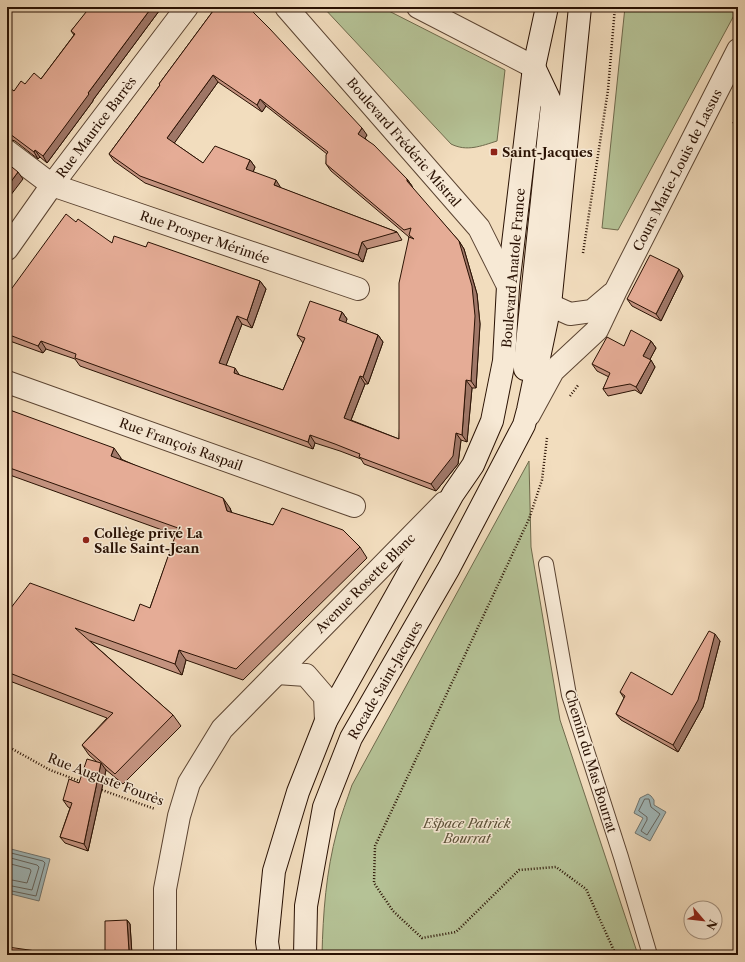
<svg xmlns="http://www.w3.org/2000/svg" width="745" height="962" font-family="'Libre Caslon Text',serif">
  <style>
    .green { fill: #b5c296; stroke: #6f6a4c }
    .water { fill: #a0b9bc; stroke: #707672 }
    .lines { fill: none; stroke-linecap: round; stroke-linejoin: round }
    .shore { stroke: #646560; stroke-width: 1 }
    .service-casing { stroke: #5b4432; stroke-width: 16 }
    .minor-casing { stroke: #5b4432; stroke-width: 24 }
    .secondary-casing { stroke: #291103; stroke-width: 24 }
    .path { stroke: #291103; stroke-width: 2.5; stroke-dasharray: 1 2; stroke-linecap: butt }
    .service { stroke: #f7e9d5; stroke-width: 14 }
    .minor { stroke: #f7e9d5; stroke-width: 22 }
    .secondary { stroke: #f7e9d5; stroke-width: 22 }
    .wall { fill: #c59481; stroke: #291103 }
    .shaded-wall { fill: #a07869; stroke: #291103 }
    .building { fill: #e5ac96; stroke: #291103 }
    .poi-dot { fill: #8f2418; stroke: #f7e9d5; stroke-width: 1.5 }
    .labels { text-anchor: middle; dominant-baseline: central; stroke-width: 3; stroke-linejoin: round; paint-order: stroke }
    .street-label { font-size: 13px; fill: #291103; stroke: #f7e9d5 }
    .poi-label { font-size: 13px; font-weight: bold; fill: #291103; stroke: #f7e9d5; text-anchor: start }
    .park-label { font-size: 13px; font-style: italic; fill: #5a4f36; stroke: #f7e9d5 }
  </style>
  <rect width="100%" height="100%" fill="#f2ddbe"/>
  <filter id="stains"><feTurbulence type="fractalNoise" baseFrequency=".005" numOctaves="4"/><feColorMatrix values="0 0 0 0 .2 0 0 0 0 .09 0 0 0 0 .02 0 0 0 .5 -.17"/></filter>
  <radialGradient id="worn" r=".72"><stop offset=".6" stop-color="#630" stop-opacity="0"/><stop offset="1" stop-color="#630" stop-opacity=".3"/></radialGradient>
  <g class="green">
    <path d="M323,7H381L505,70L497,141C481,146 467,152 451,144Z"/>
    <path d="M625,7L738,8L618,230L602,228Z"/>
    <path d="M529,461L531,547L560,720L638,955H322C323,913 326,872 337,831C341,815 347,800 352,785Z"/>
  </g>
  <g class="water">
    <path d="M648,794L651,796L654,800V805L666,812L650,841L635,833L643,818L634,813L640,798Z"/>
    <path d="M7,848L50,859L39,901L7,893Z"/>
  </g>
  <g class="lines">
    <g class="shore">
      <path d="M645,799H649L651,807L660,814L647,835L641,831L647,820V817L639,811Z"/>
      <path d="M7,852L43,861L45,863L36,896L7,890"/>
      <path d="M7,857L37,865L39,867L32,890L7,885"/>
      <path d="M7,863L30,869L31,871L27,883L7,879"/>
    </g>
    <g class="service-casing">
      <path id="service" d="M546,564L569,695L621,857L650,955"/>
    </g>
    <g class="minor-casing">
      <g id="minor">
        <path d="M286,7L479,228L508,286"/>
        <path d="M418,7L534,67"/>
        <path d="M7,151L52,185L358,289"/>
        <path d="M7,249L52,185L187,7"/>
        <path d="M550,305L570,314L592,311L612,294"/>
        <path d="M7,382L354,506"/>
        <path d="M529,415L553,371L597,330L616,290L738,50"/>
        <path d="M326,721L325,697L306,675L277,673L444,503"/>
        <path d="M165,955V889L179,816L189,783L222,729L277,673"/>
      </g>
    </g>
    <g class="secondary-casing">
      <g id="secondary">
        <path d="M525,369V363L552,105L534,67"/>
        <path d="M269,955L267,942L274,871L298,792L326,721L453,494L473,465L492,421L504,361L508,286L534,67L547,7"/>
        <path d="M305,955L306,906L324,807L351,738L449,568L524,425L528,410L550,305L580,7"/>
      </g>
    </g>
    <g class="path">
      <path d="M583,253L608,90L615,7"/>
      <path d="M570,396L579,384"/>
      <path d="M547,438L542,480L529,519L375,846L374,883L393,911L422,938L456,932L519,870L556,867L586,889L616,955"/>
      <path d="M7,746L50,770L82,782"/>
      <path d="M99,789L155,809"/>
    </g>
    <use href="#service" class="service"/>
    <use href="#minor" class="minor"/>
    <use href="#secondary" class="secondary"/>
  </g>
  <g class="wall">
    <path d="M88,7H162L93,100V101L47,163L40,157L38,159L15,141L9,139H7V89L9,90L14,91L25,84L41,79L74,35L71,31L90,8Z"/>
    <path d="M216,7L367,135L365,138L407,179L412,186V188L459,241L464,249L477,294L480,324L476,388H472L467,442L461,440L458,464L436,491L364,464L361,459L340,451L315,443L313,449L80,366L75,359L46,349L43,353L7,340V295L76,222L112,243L146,247L260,281L266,289L252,328L242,324L226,365L239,375L283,390L303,343L297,335L342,312L347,319L345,323L378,335L383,342L368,384H365L351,420L399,439L409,237L331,171L326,164L327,154L266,106L262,112L218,82L174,143L203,163L250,160L255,167L253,172L281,188L397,232L402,240L367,249L363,262L145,183L114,161L109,154L160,85L159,84Z"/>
    <path d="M738,112V130L733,123Z"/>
    <path d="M683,276L661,321L632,306L627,299Z"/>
    <path d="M651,341L656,348L650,359L655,367L641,394L635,390L608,396L603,389L609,377L597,371L592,364L624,346Z"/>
    <path d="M7,409L121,458V459L230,508L232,513L273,525L360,547L367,558L243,680L186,660L182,675L90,641L173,715L181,726L123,784L105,769L106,770L88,851L65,843L60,837L70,808L68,807L63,800L97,762L89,755L82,745L107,718L7,680V613L134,621L150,608L176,535L7,474Z"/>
    <path d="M720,641L703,707L678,752L621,720L616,714L624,698L620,692L672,695Z"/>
    <path d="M127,920L130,924L132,955H107L105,952Z"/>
  </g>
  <g class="shaded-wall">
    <path d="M152,7H162L93,100V101L47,163L43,156L88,93Z"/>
    <path d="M213,75L218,82L173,145L167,138Z"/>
    <path d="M260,99L266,106L262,112L257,105Z"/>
    <path d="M362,128L367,135L363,141L358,134Z"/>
    <path d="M35,150L40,157L38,159L34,152Z"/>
    <path d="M250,160L255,167L251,177L246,169Z"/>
    <path d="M18,172L23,179L7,200V187Z"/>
    <path d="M407,179L412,186V189L407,181Z"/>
    <path d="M276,180L281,188L274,185Z"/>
    <path d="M7,215L9,219L7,222Z"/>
    <path d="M459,241L464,249L477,294L480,324L476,388L471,381Z"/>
    <path d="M362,242L367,249L363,262L358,255Z"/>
    <path d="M679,269L683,276L661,321L656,314Z"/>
    <path d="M260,281L266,289L252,328L247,320Z"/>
    <path d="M342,312L347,319L344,328L339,320Z"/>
    <path d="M237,316L242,324L224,371L219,363Z"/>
    <path d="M378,335L383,342L368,384L363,377Z"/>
    <path d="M41,341L46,349L43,353L38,346Z"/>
    <path d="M651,341L656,348L648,363L643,356Z"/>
    <path d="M651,360L655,367L641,394L636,387Z"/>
    <path d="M235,368L240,376L234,373Z"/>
    <path d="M360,376L365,384L349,425L344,418Z"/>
    <path d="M466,380L472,388L467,442L462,435Z"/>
    <path d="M456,433L461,440L458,464L436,491L431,484Z"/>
    <path d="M310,435L315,443L313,449L308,442Z"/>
    <path d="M114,448L121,458L118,466L111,456Z"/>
    <path d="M223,498L230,508L234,522L227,511Z"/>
    <path d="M715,634L720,641L703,707L678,752L673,745Z"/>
    <path d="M179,650L186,660L182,675L175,664Z"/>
    <path d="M101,763L106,770L88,851L84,844Z"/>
    <path d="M127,920L130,924L132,955L129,951Z"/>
  </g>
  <g class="building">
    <path d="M90,7H152L88,93L89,94L43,156L35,150L34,152L10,134L7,133V89L9,90L10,88L14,91L21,81L25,84L34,73L41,79L75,34L71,31Z"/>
    <path d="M216,7H248L270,29L362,128L358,134L374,145L407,179V181L459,241L472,286L475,316L471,381L466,380L462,435L456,433L453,456L431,484L359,457L360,454L335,444L310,435L308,442L75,358L76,354L41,341L38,346L7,334V295L66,214L76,222L78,219L112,243L114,236L146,247L148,242L260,281L247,320L237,316L219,363L235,368L234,373L283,390L305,338L297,335L310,301L342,312L339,320L378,335L363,377L360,376L344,418L399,439V283L409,237L414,239L409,235L411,228L404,230L326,164V155L328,152L260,99L257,105L213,75L167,138L203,163L215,146L250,160L246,169L276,180L274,185L397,232L362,242L358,255L140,176L109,154L160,85L159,84Z"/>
    <path d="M738,112V125L733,123Z"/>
    <path d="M7,163L18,172L7,187Z"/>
    <path d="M650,255L679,269L656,314L627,299Z"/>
    <path d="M631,330L651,341L643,356L651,360L636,387L630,384L603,389L610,373L592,364L607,337L624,346Z"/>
    <path d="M7,409L114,448L111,456L223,498L227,511L273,525L282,508L343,530L360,547L236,669L179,650L175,664L75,628L173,715L115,774L82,745L113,713L7,672V613L30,583L134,621L140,604L150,608L178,528L7,467Z"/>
    <path d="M709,631L715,634L698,700L673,745L616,714L625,696L620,692L631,672L672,695Z"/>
    <path d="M87,759L101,763L84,844L60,837L72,803L63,800L69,779L79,783Z"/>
    <path d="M127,920L129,951L105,952V921Z"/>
    <path d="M8,947L57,954L56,955H7Z"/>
  </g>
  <g class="poi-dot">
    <rect x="490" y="148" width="8" height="8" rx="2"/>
    <circle cx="86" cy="540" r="4"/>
  </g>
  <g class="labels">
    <g class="street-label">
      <text transform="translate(96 127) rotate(-53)">Rue Maurice Barrès</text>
      <text transform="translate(404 142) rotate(49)">Boulevard Frédéric Mistral</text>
      <text transform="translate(677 170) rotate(-63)">Cours Marie-Louis de Lassus</text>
      <text transform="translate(205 237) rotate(19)">Rue Prosper Mérimée</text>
      <text transform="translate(513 268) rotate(-85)">Boulevard Anatole France</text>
      <text transform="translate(181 444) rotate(20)">Rue François Raspail</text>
      <text transform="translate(365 583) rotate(-45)">Avenue Rosette Blanc</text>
      <text transform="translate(385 680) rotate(-60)">Rocade Saint-Jacques</text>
      <text transform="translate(591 761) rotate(73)">Chemin du Mas Bourrat</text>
      <text transform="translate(106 779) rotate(21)">Rue Auguste Fourès</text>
    </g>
    <g class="poi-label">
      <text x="502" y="152">Saint-Jacques</text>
      <text x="94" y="533">Collège privé La<tspan x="94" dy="15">Salle Saint-Jean</tspan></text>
    </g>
    <g class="park-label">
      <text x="467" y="823">Espace Patrick<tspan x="467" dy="15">Bourrat</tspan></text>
    </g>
  </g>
  <rect width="745" height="962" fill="none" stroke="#f2ddbe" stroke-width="24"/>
  <rect x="8" y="8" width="729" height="946" fill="none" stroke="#291103" stroke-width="2"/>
  <rect x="12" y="12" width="721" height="938" fill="none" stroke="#291103"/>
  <g transform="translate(703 920) rotate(118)"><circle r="19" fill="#f7e9d5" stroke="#a59381"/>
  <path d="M0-3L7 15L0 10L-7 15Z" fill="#8f2418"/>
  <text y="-6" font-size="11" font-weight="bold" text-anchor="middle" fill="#291103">N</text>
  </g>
  <rect width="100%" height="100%" filter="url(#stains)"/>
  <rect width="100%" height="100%" fill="url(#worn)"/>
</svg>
